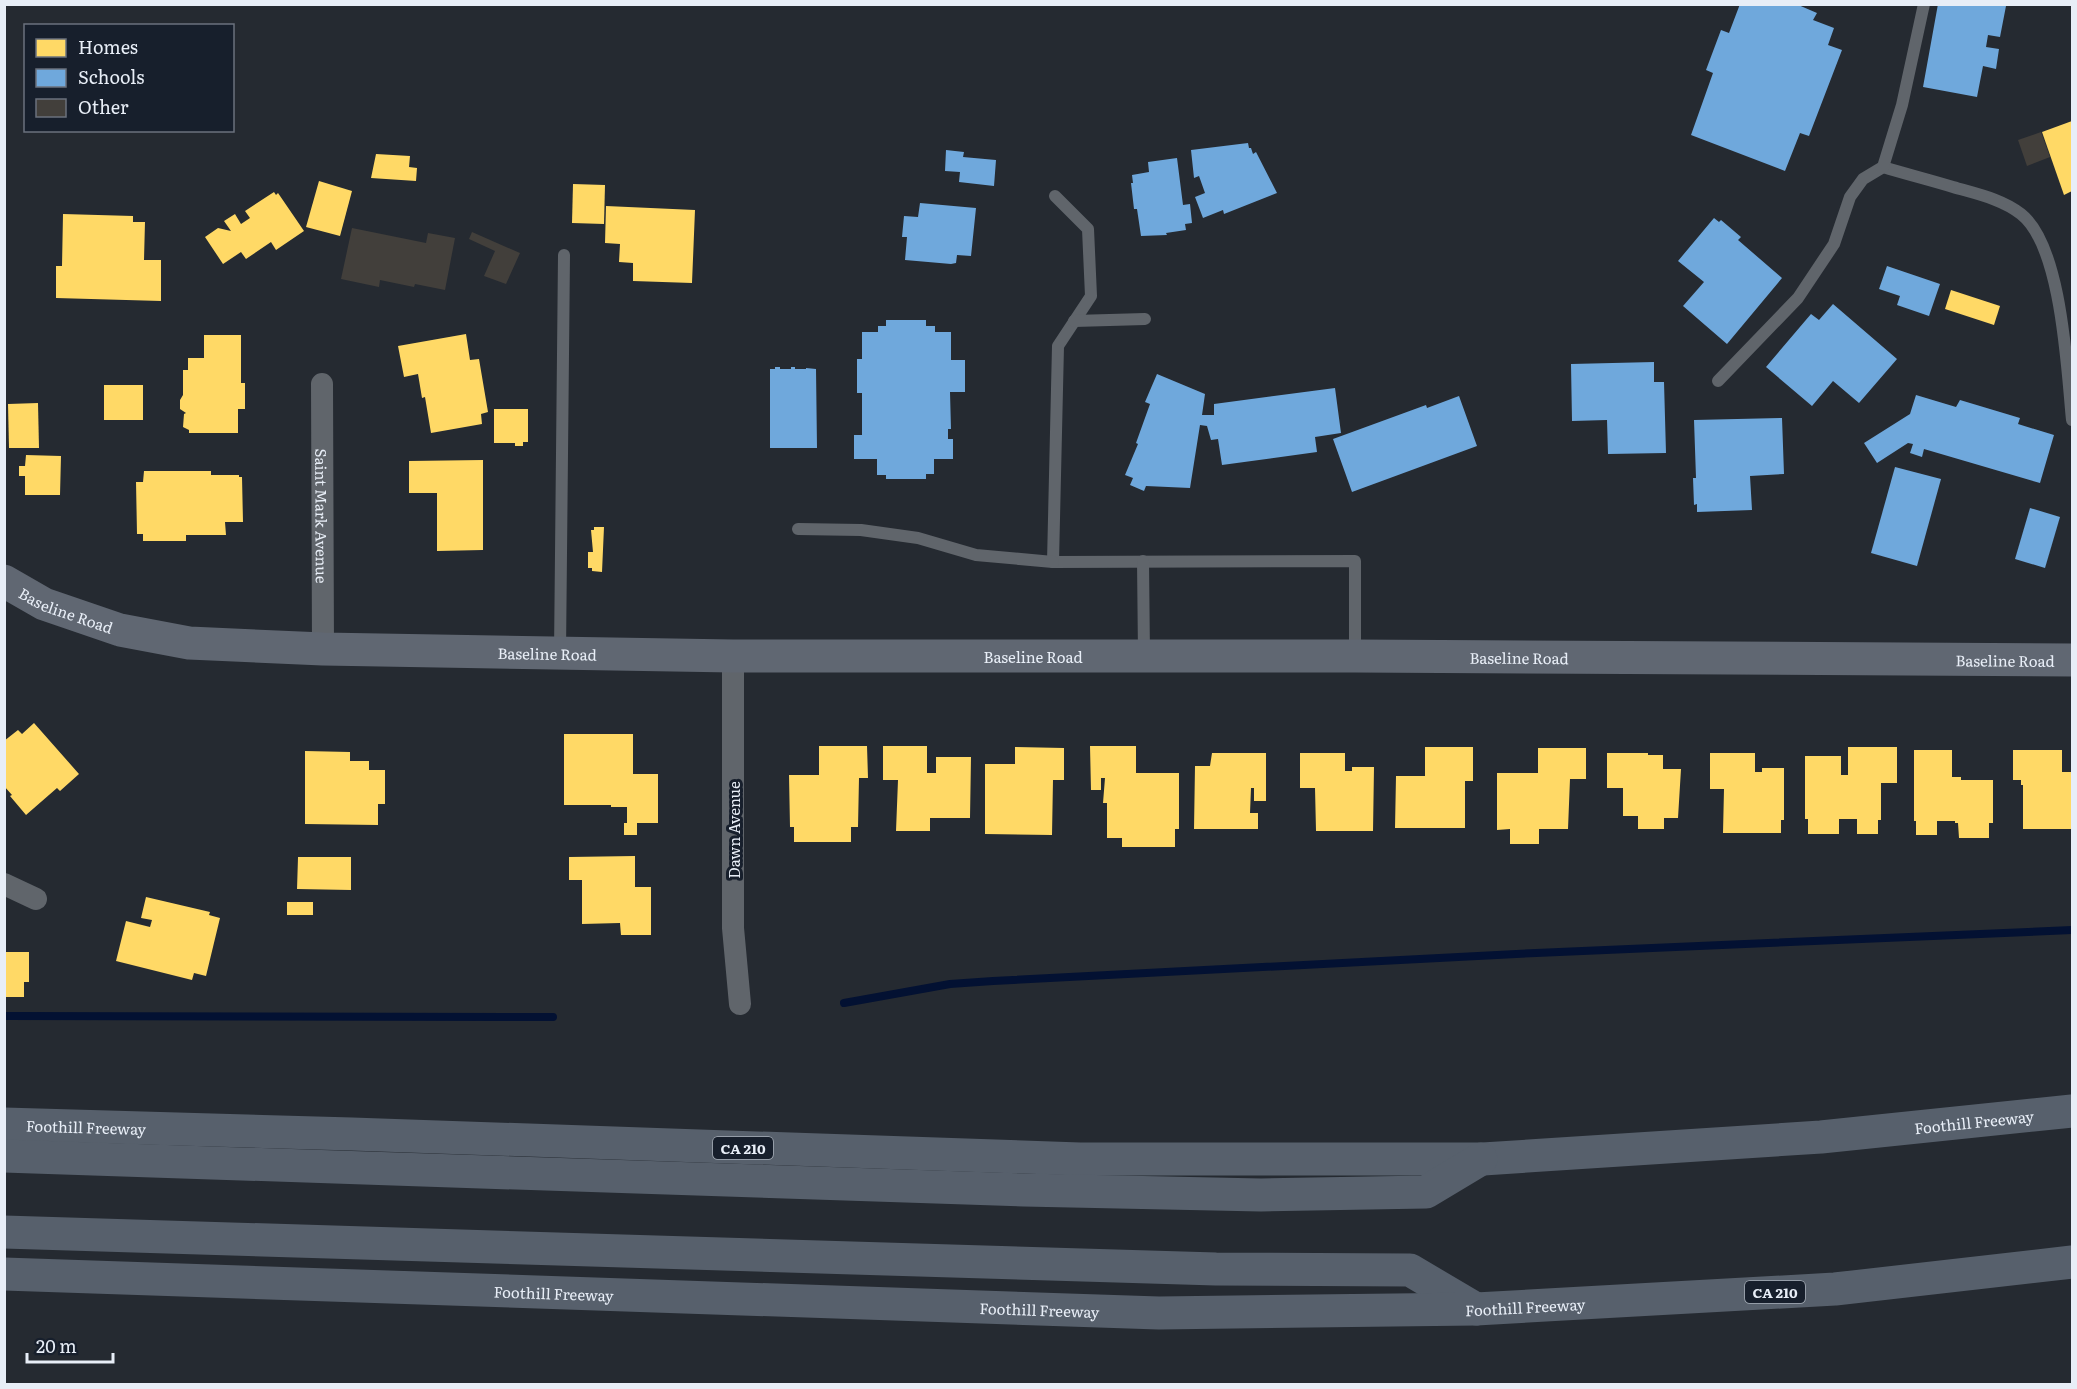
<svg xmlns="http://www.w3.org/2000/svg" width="2077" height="1389" font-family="Literata,serif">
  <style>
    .homes { fill: #ffd966 }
    .schools { fill: #6fa8dc }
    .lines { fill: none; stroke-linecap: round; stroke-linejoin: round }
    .stream { stroke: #031132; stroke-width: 8 }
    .building { fill: #423f3b }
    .lane { stroke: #60656b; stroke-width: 12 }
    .street { stroke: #60656b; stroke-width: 22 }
    .primary { stroke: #606772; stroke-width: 33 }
    .highway { stroke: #57606c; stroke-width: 33 }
    .labels { text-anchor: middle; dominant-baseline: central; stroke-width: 6; stroke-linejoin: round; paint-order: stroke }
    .shield { fill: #171f2c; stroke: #a9b0ba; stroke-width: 1.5 }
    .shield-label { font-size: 14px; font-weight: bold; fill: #e8eef7 }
    .street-label { font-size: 15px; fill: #e8eef7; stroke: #171f2c }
  </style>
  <rect width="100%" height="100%" fill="#252a31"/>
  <g class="homes">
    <path d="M2072,121V191L2064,195L2042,132Z"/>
    <path d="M376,154L410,156L409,167L417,168L416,181L371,178Z"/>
    <path d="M319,181L352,191L340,236L306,227Z"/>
    <path d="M573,184L605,185L604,224L572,223Z"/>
    <path d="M274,192L276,195L278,193L304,231L276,250L271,242L246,259L241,252L223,264L205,237L218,228L231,231L224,221L235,214L241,224L250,218L245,211Z"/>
    <path d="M606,206L695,210L692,283L633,281V263L619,262L620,244L605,243Z"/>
    <path d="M63,214L133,216V222H145L144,260H161V301L56,298V266H62Z"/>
    <path d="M1951,290L2000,306L1994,325L1945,309Z"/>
    <path d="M466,334L470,360L479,359L488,412L481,414L482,424L431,433L425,397L422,398L418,374L404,377L398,346Z"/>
    <path d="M204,335H241V383H245V409H238V433H189V430L183,427L184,414L186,413L180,409V400L183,395V370H188V358H204Z"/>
    <rect x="104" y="385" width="39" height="35"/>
    <path d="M38,403L39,448H9L8,404Z"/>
    <path d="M494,409H528V442H523V446H515V443H494Z"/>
    <path d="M26,455L61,456L60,495H25V476H19V466H25Z"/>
    <path d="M483,460V550L437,551V493H409V461Z"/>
    <path d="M144,471H211V475H239V477H242L243,522H225L226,535H186V541H143V534H137L136,482H143Z"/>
    <path d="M594,527H604L602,572L592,571V568H588V552H593L591,530H594Z"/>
    <path d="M34,723L79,774L60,791L57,788L26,815L10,796L12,795L4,786V741L18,730L22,734Z"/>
    <path d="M564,734H633V774H658V823H637V835H624V823H627V807H611V805H564Z"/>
    <path d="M819,746H867L868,778H859L858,827H851V842H794V827H790L789,775H819Z"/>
    <path d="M883,746H927V773H936V757H971L970,818H930V831H896L898,780H883Z"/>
    <path d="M1090,746H1136V773H1179V829H1175V847H1122V838H1107V803H1103L1105,778H1101V790H1091Z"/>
    <path d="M1015,747L1064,748V780H1053L1052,835L985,834V764H1015Z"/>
    <path d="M1425,747H1473V781H1465V828H1395L1396,776H1425Z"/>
    <path d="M1848,747H1897V783H1881V820H1878V834H1857V819H1839V834H1808V819H1805V756H1841V775H1848Z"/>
    <path d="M1538,748H1586V779H1570L1568,829H1539V844H1510V829L1497,830V773H1538Z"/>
    <path d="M1914,750H1952V777H1961V780H1993V823H1989V838H1959L1958,823H1955V821H1937V835H1916V821H1914Z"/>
    <path d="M2013,750H2062V772H2072V829H2023V785H2021V780H2013Z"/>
    <path d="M305,751L350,752V761H369V770H385V804H378V825L305,824Z"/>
    <path d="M1212,753H1266V801H1254V788H1251L1250,813H1258V829H1194L1195,766H1210Z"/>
    <path d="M1300,753H1345V771H1352V767H1374L1373,831H1316L1315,788H1300Z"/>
    <path d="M1607,753H1648V755H1663V769H1681L1678,818H1664V829H1638V816H1623V788H1607Z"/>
    <path d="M1710,753H1755V772H1762V768H1784V820H1781V833H1723L1724,789H1710Z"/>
    <path d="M635,856V887H651V935H621L620,923L582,924V880H569V857Z"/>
    <path d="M298,857H351V890L297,889Z"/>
    <path d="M146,897L210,912L209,915L220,918L206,976L194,973L192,980L116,961L126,921L150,927L152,920L141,918Z"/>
    <rect x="287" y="902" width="26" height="13"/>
    <path d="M4,952H29V982H24V997H4Z"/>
  </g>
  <g class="schools">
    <path d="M1740,4H1796L1817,13L1813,20L1834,28L1828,45L1842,50L1809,136L1800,133L1785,171L1691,135L1713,73L1706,70L1721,30L1729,33Z"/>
    <path d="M1938,4H1994L2006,6L2000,37L1988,35L1986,47L1999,49L1996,69L1983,66L1977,97L1923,87Z"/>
    <path d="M1248,143L1249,148H1251L1253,154L1256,152L1277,193L1224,214L1223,210L1203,218L1195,197L1205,193L1199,176L1194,178L1191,150Z"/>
    <path d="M946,150L964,152L963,157L996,160L994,186L959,182L960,172L945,171Z"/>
    <path d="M1177,158L1183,205L1190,204L1192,223L1185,224L1186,230L1166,233L1167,235L1141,236L1137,209H1134L1131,183H1133L1132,175L1149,172L1148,162Z"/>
    <path d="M920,203L976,208L971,256L957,255L956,263L951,264L905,260L907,237H902L904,216L918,217Z"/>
    <path d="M1714,218L1719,222L1721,220L1741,237L1738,240L1782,278L1727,344L1683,306L1704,282L1678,261Z"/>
    <path d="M1887,266L1940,284L1929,316L1897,305L1900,296L1879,289Z"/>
    <path d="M1833,304L1897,359L1859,403L1833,381L1812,406L1766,367L1811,314L1819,320Z"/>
    <path d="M886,320H926V326H935V332H951V360H965V392H950L951,429H948V439H953V459H934V474H926V479H886V475H877V459H854V435H862V393H857V359H862V332H878V326H886Z"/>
    <path d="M1654,362V382H1664L1666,453L1608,454L1607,420L1572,421L1571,364Z"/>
    <path d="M775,367H780V369H791V367H795V369H806V368L816,369L817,448H770V369H775Z"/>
    <path d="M1157,374L1205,394L1202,415H1214V404L1335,388L1341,433L1315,437L1317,452L1222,465L1218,439L1211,440L1207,426L1200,425L1190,488L1146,486L1144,491L1130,485L1133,478L1125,475L1138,444L1136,443L1150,404L1145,402Z"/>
    <path d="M1916,395L1956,407L1960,400L2020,418L2018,424L2054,435L2040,483L1924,449L1922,457L1910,453L1913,444L1908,443L1877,463L1864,443L1910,414Z"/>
    <path d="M1459,396L1477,446L1352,492L1333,439L1426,405L1427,408Z"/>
    <path d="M1782,418L1784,474L1750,476L1752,510L1697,512V504L1694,505L1693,478H1696L1694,420Z"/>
    <path d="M1895,467L1941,479L1917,566L1871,553Z"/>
    <path d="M2030,508L2060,517L2045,568L2015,559Z"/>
  </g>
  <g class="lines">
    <g class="stream">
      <path d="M844,1003L950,984L993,981L1536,953L2072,930"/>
      <path d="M4,1016L553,1017"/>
    </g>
  </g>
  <g class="building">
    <path d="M2041,132L2050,157L2027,166L2018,140Z"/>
    <path d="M352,228L426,243L428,233L455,238L445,290L415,284L414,287L380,280L379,287L341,279Z"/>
    <path d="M472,232L520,253L506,284L484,276L495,251L469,239Z"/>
  </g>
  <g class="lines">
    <g class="lane">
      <path d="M1883,167C1906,174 1930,180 1953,187C1977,194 2002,199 2021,214C2062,246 2067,370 2072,420"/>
      <path d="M1055,196L1088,229L1091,296L1058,346L1053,562L1355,561V655"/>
      <path d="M1074,321L1145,319"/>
      <path d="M1718,381L1798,298L1834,244L1850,197L1863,179L1883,167L1902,105L1924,4"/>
      <path d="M798,529L861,530L918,538L976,555L1053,562"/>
      <path d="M1143,561L1144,655"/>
      <path d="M560,653L564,255"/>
    </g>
    <g class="street">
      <path id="s1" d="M322,384L323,649"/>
      <path d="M733,656V928L740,1004"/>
      <path d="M4,884L36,899"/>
    </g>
    <path class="primary" id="s2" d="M4,581L44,604L120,630L189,643L323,649L733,656H1355L2072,660"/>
    <g class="highway">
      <path id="s3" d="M4,1124L352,1134L1080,1159H1483L1821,1137L2072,1111"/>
      <path d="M4,1156L1024,1190L1261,1195L1426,1192L1481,1159"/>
      <path d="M4,1232L1216,1269L1410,1270L1476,1309"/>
      <path id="s4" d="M4,1274L1159,1313L1476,1309L1835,1289L2072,1262"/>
    </g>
  </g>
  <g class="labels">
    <g class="shield">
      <rect x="713" y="1137" width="60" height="22" rx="4.5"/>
      <rect x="1745" y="1281" width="60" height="22" rx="4.5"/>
    </g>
    <g class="shield-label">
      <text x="743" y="1148">CA 210</text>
      <text x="1775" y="1292">CA 210</text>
    </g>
    <g class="street-label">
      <text stroke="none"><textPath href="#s1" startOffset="132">Saint Mark Avenue</textPath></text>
      <text stroke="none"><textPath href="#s2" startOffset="69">Baseline Road</textPath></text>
      <text stroke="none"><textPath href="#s2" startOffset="555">Baseline Road</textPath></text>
      <text stroke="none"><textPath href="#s2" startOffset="1041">Baseline Road</textPath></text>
      <text stroke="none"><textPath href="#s2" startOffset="1527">Baseline Road</textPath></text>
      <text stroke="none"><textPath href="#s2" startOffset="2013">Baseline Road</textPath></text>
      <text transform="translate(733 830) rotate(-90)">Dawn Avenue</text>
      <text stroke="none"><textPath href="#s3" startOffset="1972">Foothill Freeway</textPath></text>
      <text stroke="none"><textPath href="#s3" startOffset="82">Foothill Freeway</textPath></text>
      <text stroke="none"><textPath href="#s4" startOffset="550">Foothill Freeway</textPath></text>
      <text stroke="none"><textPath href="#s4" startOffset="1522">Foothill Freeway</textPath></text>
      <text stroke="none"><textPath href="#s4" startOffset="1036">Foothill Freeway</textPath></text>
    </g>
  </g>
  <rect width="2077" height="1389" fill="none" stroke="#e8eef7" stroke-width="12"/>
  <rect x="24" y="24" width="210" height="108" fill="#171f2c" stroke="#6b727d" stroke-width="1.5"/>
  <rect x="36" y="39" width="30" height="18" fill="#ffd966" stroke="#6b727d" stroke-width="1.5"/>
  <text x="78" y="54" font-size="18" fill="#e8eef7">Homes</text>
  <rect x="36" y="69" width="30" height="18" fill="#6fa8dc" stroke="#6b727d" stroke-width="1.5"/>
  <text x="78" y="84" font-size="18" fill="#e8eef7">Schools</text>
  <rect x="36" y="99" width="30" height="18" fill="#423f3b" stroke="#6b727d" stroke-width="1.5"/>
  <text x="78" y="114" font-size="18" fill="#e8eef7">Other</text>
  <path d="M27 1353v9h86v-9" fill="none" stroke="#e8eef7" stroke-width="3"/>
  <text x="36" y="1353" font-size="18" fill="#e8eef7" stroke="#171f2c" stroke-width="4.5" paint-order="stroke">20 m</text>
</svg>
